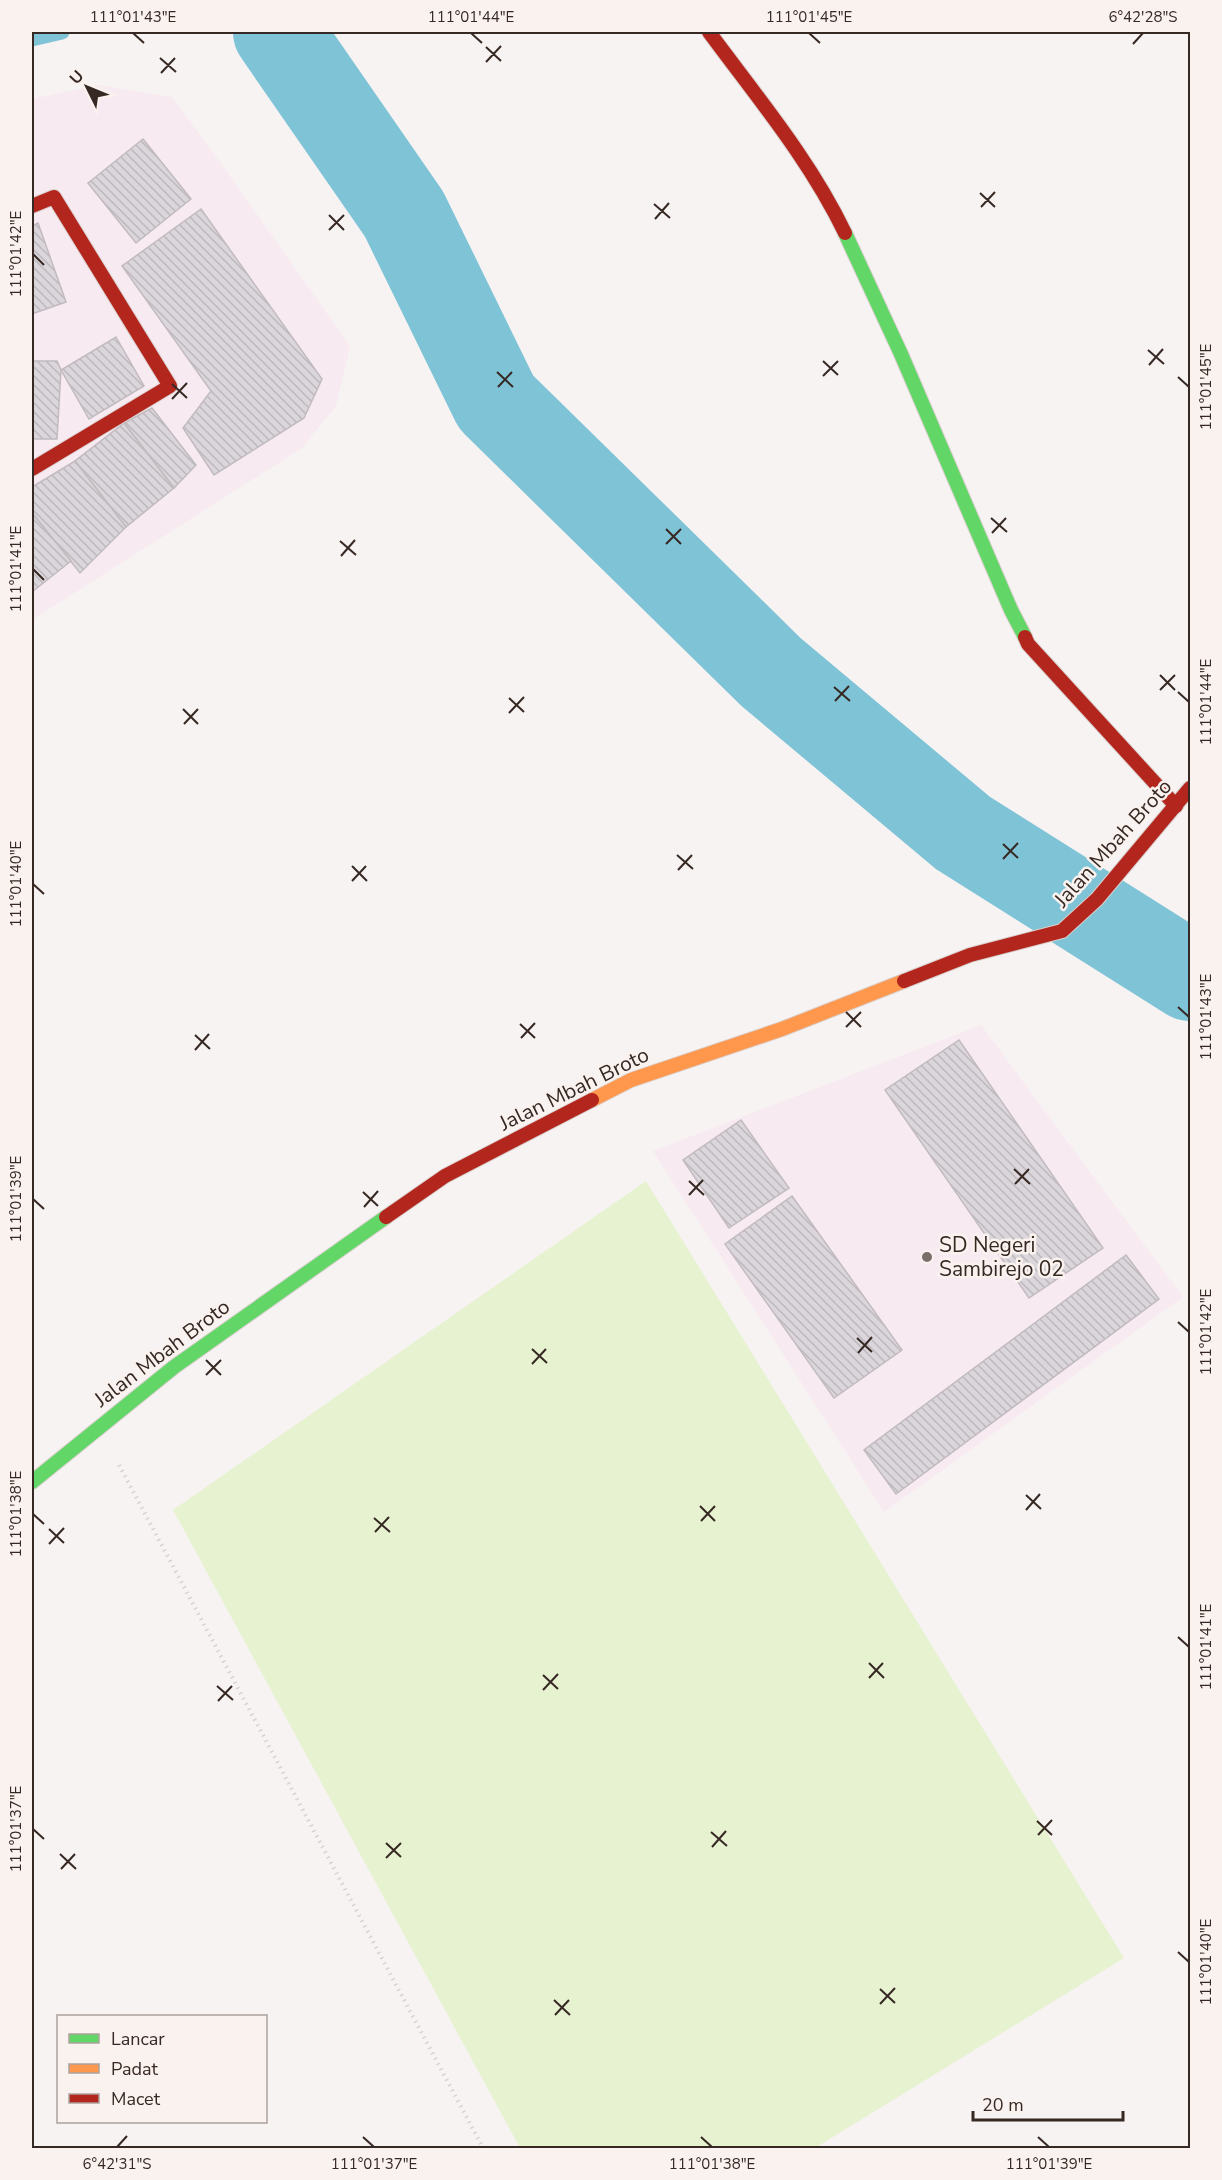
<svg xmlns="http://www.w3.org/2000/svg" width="1222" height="2180" font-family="'Nunito Sans',sans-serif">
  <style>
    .education { fill: #f8eaf1 }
    .green { fill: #e7f2d1 }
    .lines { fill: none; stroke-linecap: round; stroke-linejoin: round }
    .stream { stroke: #7fc3d7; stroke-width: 15 }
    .river { stroke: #7fc3d7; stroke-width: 90 }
    .building { fill: url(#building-back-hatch); stroke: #c1bbc0; stroke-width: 1.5 }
    .fast-casing { stroke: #d9d0cd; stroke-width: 16 }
    .slow-casing { stroke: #d9d0cd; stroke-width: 16 }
    .jam-casing { stroke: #d9d0cd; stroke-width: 16 }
    .path { stroke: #d6d3d3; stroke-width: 4; stroke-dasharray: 1.5 4.5; stroke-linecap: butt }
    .fast { stroke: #63d668; stroke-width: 14 }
    .slow { stroke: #ff974d; stroke-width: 14 }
    .jam { stroke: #b3261e; stroke-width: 14 }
    .ticks { fill: none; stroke: #362823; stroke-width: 2 }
    .poi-dot { fill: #7a6f6b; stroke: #faf2ef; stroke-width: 2 }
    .labels { text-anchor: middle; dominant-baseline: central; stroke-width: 5; stroke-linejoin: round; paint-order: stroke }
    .street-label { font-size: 21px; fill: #362823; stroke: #faf2ef }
    .poi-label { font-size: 21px; fill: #362823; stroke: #faf2ef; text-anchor: start }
    .neatline { fill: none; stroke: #362823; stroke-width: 2 }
    .ticks-label { font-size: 15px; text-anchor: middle; fill: #362823 }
  </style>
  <defs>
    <pattern id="building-back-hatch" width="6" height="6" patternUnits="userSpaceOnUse" patternTransform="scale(1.5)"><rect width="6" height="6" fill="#dbd6db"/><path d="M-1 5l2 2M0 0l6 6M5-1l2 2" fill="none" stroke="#bdb8bc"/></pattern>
  </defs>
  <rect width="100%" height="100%" fill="#f7f3f2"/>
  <g class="education">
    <path d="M98,85L172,97L220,162L350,346L336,406L302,448L32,620V99Z"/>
    <path d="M981,1025L1183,1297L884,1512L653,1151Z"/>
  </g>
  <path class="green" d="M646,1181L1124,1958L815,2148H520L173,1510Z"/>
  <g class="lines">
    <path class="stream" d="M32,39L62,32"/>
    <path class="river" d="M278,32L404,214L496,402L771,672L963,833L1190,976"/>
  </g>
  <g class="building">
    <path d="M143,139L191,199L136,243L88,183Z"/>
    <path d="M201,209L322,379L304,418L214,475L183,428L211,391L122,266Z"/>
    <path d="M38,223L66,302L32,314V226Z"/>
    <path d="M116,337L144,386L89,419L61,370Z"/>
    <path d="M32,361H57L61,370L57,439H32Z"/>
    <path d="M152,408L196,465L174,488L124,423Z"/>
    <path d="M124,423L174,488L126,527L75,461Z"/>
    <path d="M75,461L126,527L80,573L32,513V487Z"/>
    <path d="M32,513L71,561L32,592Z"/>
    <path d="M959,1040L1103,1248L1029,1298L885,1090Z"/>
    <path d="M741,1120L789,1188L729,1228L683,1160Z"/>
    <path d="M792,1196L902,1350L834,1398L725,1244Z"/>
    <path d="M1126,1255L1159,1299L896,1494L864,1450Z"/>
  </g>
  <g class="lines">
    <g class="fast-casing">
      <g id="fast">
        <path d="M845,233L901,354L1011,610L1025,637"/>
        <path d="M32,1482L174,1367L386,1217"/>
      </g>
    </g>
    <g class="slow-casing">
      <path id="slow" d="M592,1100L631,1080L782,1029L904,981"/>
    </g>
    <g class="jam-casing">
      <g id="jam">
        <path d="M709,32C757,97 810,160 845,233"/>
        <path d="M32,206L54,197L170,386L32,469"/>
        <path d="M1025,637L1028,644L1176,806"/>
        <path d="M904,981L970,955L1062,931L1097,899L1190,788"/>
        <path d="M386,1217L445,1176L592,1100"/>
      </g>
    </g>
    <path class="path" d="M119,1465L483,2148"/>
    <use href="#fast" class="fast"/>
    <use href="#slow" class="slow"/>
    <use href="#jam" class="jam"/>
  </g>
  <path class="ticks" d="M133,33L144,43M471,33L482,43M809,33L820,43M1133,44L1143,33M486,47L501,61M160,58L176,72M486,62L501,46M161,73L175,58M980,193L995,207M654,204L670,218M981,207L995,192M329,215L344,230M655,219L669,203M329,230L344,215M33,254L44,265M1148,350L1164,364M823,361L838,375M1149,365L1163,349M497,372L513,387M823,376L838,361M1178,377L1189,387M172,384L187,398M498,387L512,372M172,399L187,383M991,518L1007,532M666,529L681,544M992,533L1006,518M340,541L356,555M666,544L681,529M341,556L355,540M33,569L44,580M1160,675L1175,690M834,687L850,701M1160,690L1175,675M1178,692L1189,702M509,698L524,712M835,701L849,686M183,709L198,724M509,713L524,697M184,724L198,709M1003,844L1018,858M677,855L693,869M1003,859L1018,843M352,866L367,881M678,870L692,855M352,881L366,866M33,884L44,894M1178,1007L1189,1017M846,1012L861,1027M520,1024L535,1038M846,1027L861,1012M195,1035L210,1049M521,1038L535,1023M195,1050L209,1034M1014,1169L1030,1184M689,1181L704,1195M1015,1184L1029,1169M363,1192L378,1206M689,1195L703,1180M33,1199L44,1209M364,1207L378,1191M1178,1322L1189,1332M857,1338L872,1352M532,1349L547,1363M858,1353L872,1337M206,1360L221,1375M532,1364L546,1349M206,1375L221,1360M1026,1495L1041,1509M700,1506L715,1521M1026,1510L1040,1494M33,1514L44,1524M374,1518L390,1532M701,1521L715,1506M49,1529L64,1543M375,1532L389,1517M49,1544L64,1528M1178,1637L1189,1647M869,1663L884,1678M543,1675L558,1689M869,1678L883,1663M217,1686L233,1700M543,1690L558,1674M218,1701L232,1686M1037,1821L1052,1835M33,1829L44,1839M711,1832L727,1846M1038,1835L1052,1820M386,1843L401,1857M712,1847L726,1831M60,1854L76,1869M386,1858L401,1843M61,1869L75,1854M1178,1952L1189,1962M880,1989L895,2003M554,2000L570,2015M880,2004L895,1988M555,2015L569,2000M363,2137L374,2147M701,2137L712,2147M1038,2137L1049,2147M117,2147L127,2136"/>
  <circle class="poi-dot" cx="927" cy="1257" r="6"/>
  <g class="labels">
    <g class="street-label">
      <text transform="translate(1113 843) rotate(-48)">Jalan Mbah Broto</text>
      <text transform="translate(574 1089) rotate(-26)">Jalan Mbah Broto</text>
      <text transform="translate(162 1353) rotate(-37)">Jalan Mbah Broto</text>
    </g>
    <g class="poi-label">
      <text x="939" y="1245">SD Negeri<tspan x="939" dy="24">Sambirejo 02</tspan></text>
    </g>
  </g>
  <rect width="1222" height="2180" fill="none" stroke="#faf2ef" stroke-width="66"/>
  <rect x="57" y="2015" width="210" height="108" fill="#faf2ef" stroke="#aca19d" stroke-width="1.5"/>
  <rect x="69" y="2034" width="30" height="9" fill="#63d668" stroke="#aca19d" stroke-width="1.5"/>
  <text x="111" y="2045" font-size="18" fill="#362823">Lancar</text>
  <rect x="69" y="2064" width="30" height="9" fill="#ff974d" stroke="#aca19d" stroke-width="1.5"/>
  <text x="111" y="2075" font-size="18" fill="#362823">Padat</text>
  <rect x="69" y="2094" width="30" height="9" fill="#b3261e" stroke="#aca19d" stroke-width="1.5"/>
  <text x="111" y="2105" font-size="18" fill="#362823">Macet</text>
  <g transform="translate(87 87) rotate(313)" stroke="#faf2ef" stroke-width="4.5" paint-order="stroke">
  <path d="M0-4.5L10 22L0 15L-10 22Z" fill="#362823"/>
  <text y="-9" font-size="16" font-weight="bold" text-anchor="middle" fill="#362823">U</text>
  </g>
  <path d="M973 2111v9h150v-9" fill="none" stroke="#362823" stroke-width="3"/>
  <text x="982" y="2111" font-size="18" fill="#362823" stroke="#faf2ef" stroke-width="4.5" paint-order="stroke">20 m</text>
  <rect x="33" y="33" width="1156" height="2114" class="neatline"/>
  <g class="ticks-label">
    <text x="133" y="22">111°01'43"E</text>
    <text x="471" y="22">111°01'44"E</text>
    <text x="809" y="22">111°01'45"E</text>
    <text x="1143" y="22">6°42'28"S</text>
    <text transform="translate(16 254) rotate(-90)" y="5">111°01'42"E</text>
    <text transform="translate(1206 387) rotate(-90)" y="5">111°01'45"E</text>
    <text transform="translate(16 569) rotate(-90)" y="5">111°01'41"E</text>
    <text transform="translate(1206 702) rotate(-90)" y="5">111°01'44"E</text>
    <text transform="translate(16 884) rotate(-90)" y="5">111°01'40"E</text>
    <text transform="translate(1206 1017) rotate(-90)" y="5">111°01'43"E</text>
    <text transform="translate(16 1199) rotate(-90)" y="5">111°01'39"E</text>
    <text transform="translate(1206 1332) rotate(-90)" y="5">111°01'42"E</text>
    <text transform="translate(16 1514) rotate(-90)" y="5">111°01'38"E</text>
    <text transform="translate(1206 1647) rotate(-90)" y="5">111°01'41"E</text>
    <text transform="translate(16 1829) rotate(-90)" y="5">111°01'37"E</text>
    <text transform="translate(1206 1962) rotate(-90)" y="5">111°01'40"E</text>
    <text x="117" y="2169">6°42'31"S</text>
    <text x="374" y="2169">111°01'37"E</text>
    <text x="712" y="2169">111°01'38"E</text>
    <text x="1049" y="2169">111°01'39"E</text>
  </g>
</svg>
